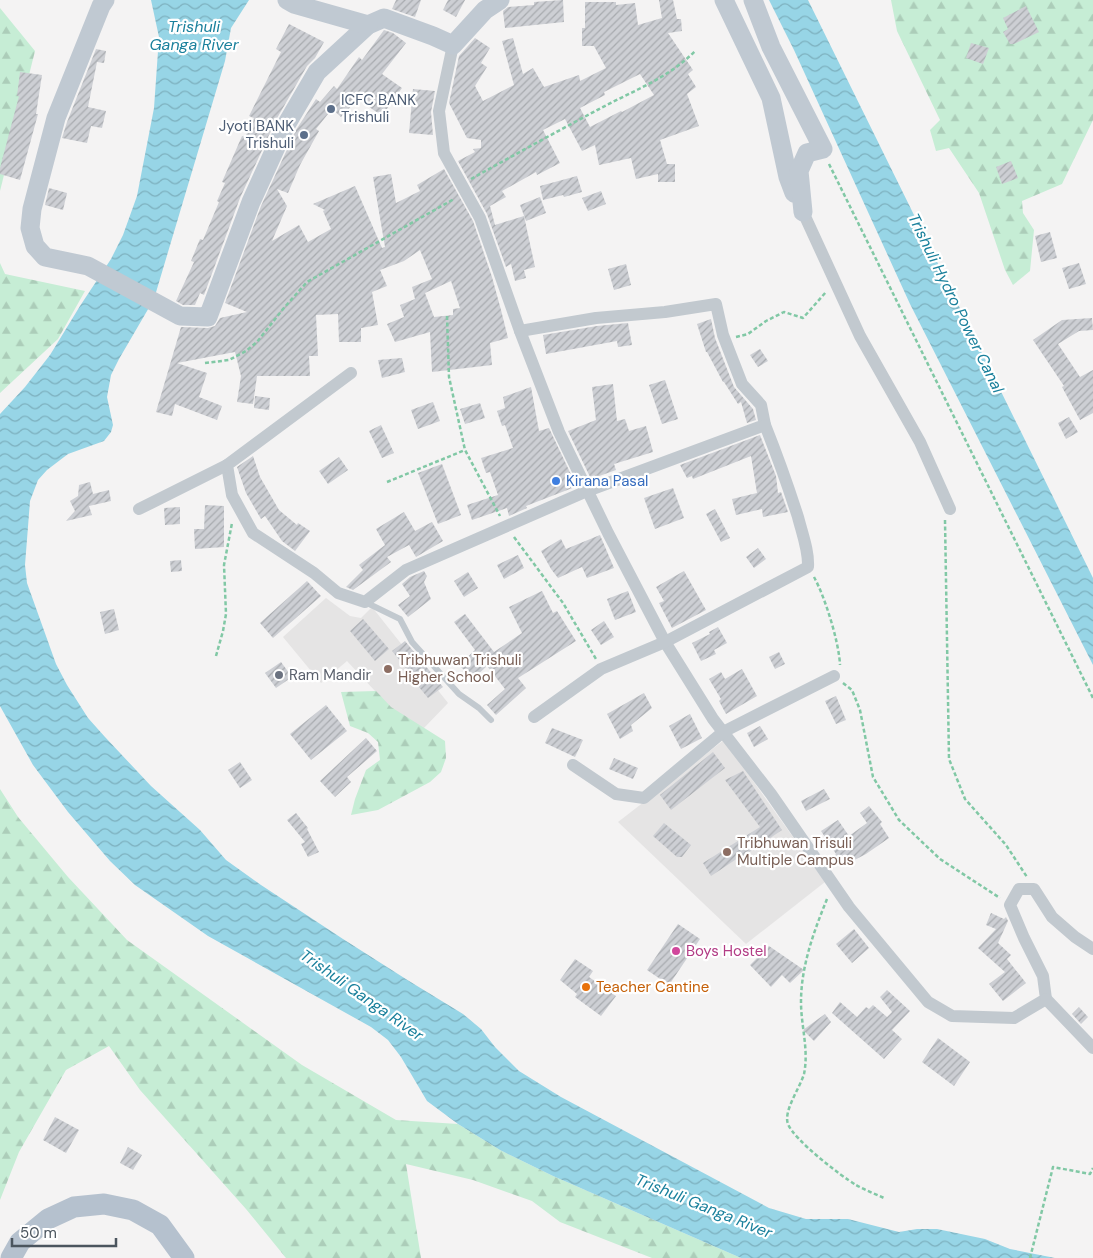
<svg xmlns="http://www.w3.org/2000/svg" width="1093" height="1258" font-family="'DM Sans',sans-serif">
  <style>
    .education { fill: #e5e4e4 }
    .forest { fill: url(#forest-firs) }
    .water { fill: url(#water-waves) }
    .building { fill: url(#building-hatch); fill-rule: evenodd }
    .lines { fill: none; stroke-linecap: round; stroke-linejoin: round }
    .path { stroke: #81c8a5; stroke-width: 2.5; stroke-dasharray: 4 2.5; stroke-linecap: butt }
    .lane { stroke: #c2c9cf; stroke-width: 6 }
    .street { stroke: #c2c9cf; stroke-width: 12 }
    .secondary { stroke: #c0c9d2; stroke-width: 19 }
    .primary { stroke: #b5c1ce; stroke-width: 21 }
    .service-dot { fill: #5c6f8a; stroke: #fff; stroke-width: 2 }
    .shop-dot { fill: #3f7fe0; stroke: #fff; stroke-width: 2 }
    .education-dot { fill: #8d6e63; stroke: #fff; stroke-width: 2 }
    .worship-dot { fill: #6b7280; stroke: #fff; stroke-width: 2 }
    .hotel-dot { fill: #d1479c; stroke: #fff; stroke-width: 2 }
    .food-dot { fill: #e8710a; stroke: #fff; stroke-width: 2 }
    .labels { text-anchor: middle; dominant-baseline: central; stroke-width: 4.5; stroke-linejoin: round; paint-order: stroke }
    .service-label { font-size: 15px; fill: #4e5e75; stroke: #fff; text-anchor: start }
    .shop-label { font-size: 15px; fill: #366cbe; stroke: #fff; text-anchor: start }
    .education-label { font-size: 15px; fill: #785e54; stroke: #fff; text-anchor: start }
    .worship-label { font-size: 15px; fill: #5b616d; stroke: #fff; text-anchor: start }
    .hotel-label { font-size: 15px; fill: #b23c85; stroke: #fff; text-anchor: start }
    .food-label { font-size: 15px; fill: #c56008; stroke: #fff; text-anchor: start }
    .water-label { font-size: 16px; font-style: italic; fill: #1a809c; stroke: #fff }
  </style>
  <defs>
    <pattern id="forest-firs" width="22" height="20" patternUnits="userSpaceOnUse" patternTransform="scale(1.25)"><rect width="22" height="20" fill="#c6edd5"/><path d="M5 1l3.5 6h-7zM16 11l3.5 6h-7z" fill="#accdb9"/></pattern>
    <pattern id="water-waves" width="16" height="10" patternUnits="userSpaceOnUse" patternTransform="scale(1.25)"><rect width="16" height="10" fill="#97d5e6"/><path d="M0 5q4-4 8 0t8 0" fill="none" stroke="#7db0be"/></pattern>
    <pattern id="building-hatch" width="6" height="6" patternUnits="userSpaceOnUse" patternTransform="scale(1.25)"><rect width="6" height="6" fill="#cdcfd4"/><path d="M-1 1l2-2M0 6l6-6M5 7l2-2" fill="none" stroke="#a8abaf"/></pattern>
  </defs>
  <rect width="100%" height="100%" fill="#f4f3f3"/>
  <g class="education">
    <path d="M326,598L350,616L361,618L372,607L448,703L423,729L390,707L347,661L321,683L283,637Z"/>
    <path d="M724,740L825,882L746,944L618,822Z"/>
  </g>
  <g class="forest">
    <path d="M891,0H1093V120L1062,184L1022,201L1023,213L1034,230L1030,271L1013,285L1005,270L979,193L949,148L936,151L930,130L940,120L897,31Z"/>
    <path d="M0,8L35,51L0,191Z"/>
    <path d="M0,263L5,274L85,291L58,339L0,393Z"/>
    <path d="M376,691L391,707L445,741L446,758L441,772L430,782L378,810L351,815L355,799L366,770L380,760L378,742L368,733L350,726L341,692Z"/>
    <path d="M0,789L18,817L68,877L127,940L302,1065L396,1120L458,1124L500,1150L553,1176L741,1258H652L560,1222L532,1201L473,1180L406,1164L421,1258H286L246,1209L140,1090L109,1046L66,1070L19,1152L0,1200Z"/>
  </g>
  <g class="water">
    <path d="M151,0H249L231,28L225,61L154,299L119,359L111,375L107,397L113,425L111,432L104,441L68,454L47,470L38,480L30,501L25,565L27,583L56,664L67,685L88,718L105,737L151,786L200,830L226,860L261,885L343,939L409,981L463,1014L481,1029L495,1047L519,1071L561,1097L769,1208L806,1219H848L899,1232L917,1229H937L985,1239L1010,1249L1055,1258H741L553,1176L500,1150L458,1124L427,1101L401,1057L388,1040L371,1027L208,936L135,885L110,861L68,812L33,765L0,706V414L25,387L50,355L80,306L111,259L123,235L137,196L154,108L159,37Z"/>
    <path d="M769,0H808L1093,578V665L910,304L794,50Z"/>
  </g>
  <g class="building">
    <path d="M396,0H421L415,17L392,9Z"/>
    <path d="M448,0H465L456,17L443,10Z"/>
    <path d="M563,0L564,22L505,28L503,11L508,7L534,5V2Z"/>
    <path d="M659,0H673L677,19H681L682,31L668,33L693,70L688,74L696,87L687,94L699,126L660,140L667,164H675V182H658V174L636,179L631,158L599,165L595,145L582,151L565,119L543,130L560,163L537,175L536,172L502,191L506,197L490,206L495,225L524,216L535,267L524,270L526,278L515,281L511,264L506,267L487,214L458,161L475,152L473,149L481,148V140L467,138L449,103L459,56L475,38L490,48L481,63L487,67L475,86L483,101L514,85L502,41L513,38L523,74L533,68L544,87L579,75L580,81L606,68L594,46H582V28H585V2H616V5L635,3L638,25L662,18ZM640,74L654,95L622,112L621,111L590,127L580,108L605,95L604,92Z"/>
    <path d="M1026,6L1039,32L1014,44H1010L1003,32L1008,29L1003,18Z"/>
    <path d="M289,24L324,42L315,58L307,66L276,120L240,198L204,295L200,293L195,305H183L176,301L194,262L191,261L200,239L203,240L219,202L217,201L225,183L222,182L242,136L245,137L254,118L249,116L281,52L276,49Z"/>
    <path d="M384,30L393,33L406,43L382,74L402,88L382,116L358,99L341,117L332,109L316,129L319,131L300,165L288,193L277,189L287,206L272,241L299,225L308,242L331,229L323,211L325,210L313,204L355,186L382,248L385,247L373,177L391,174L396,203L420,191L417,185L444,169L473,221L492,277L501,310L508,338L490,343L492,365L432,372L430,332L395,342L387,324L404,317L400,305L415,299L412,287L432,279L420,250L404,261L380,270L387,286L372,292L378,325L361,328V342H339L338,314L316,315L318,356H309L310,376H257L253,404L237,402L241,376L235,352L177,363L207,373L199,397L222,406L217,420L175,404L172,416L156,412L181,327L208,328L215,326L220,318L247,312L225,303L261,206L296,130L316,99L320,102L334,86L337,89L359,57L362,60ZM451,281L460,308L453,309V315L434,317L425,293Z"/>
    <path d="M971,43L989,48L983,64L966,58Z"/>
    <path d="M96,49L106,51L104,63L97,62L88,107L106,111L102,128L91,126L87,143L62,138L67,122Z"/>
    <path d="M20,72L42,75L36,114H38L20,180L0,174V168L19,96H17Z"/>
    <path d="M413,89L435,91L431,112L433,135L409,133Z"/>
    <path d="M1011,161L1018,178L1002,184L996,167Z"/>
    <path d="M577,176L582,192L564,197L563,195L543,200L540,186Z"/>
    <path d="M49,188L67,193L63,210L45,205Z"/>
    <path d="M601,191L606,204L588,211L582,198Z"/>
    <path d="M540,197L546,213L526,221L520,205Z"/>
    <path d="M1050,232L1057,258L1041,262L1035,236Z"/>
    <path d="M1079,263L1086,284L1069,289L1062,268Z"/>
    <path d="M626,264L631,285L614,290L608,269Z"/>
    <path d="M1092,318L1093,330L1079,331L1058,344L1080,377L1093,370V413L1080,420L1062,387L1064,386L1033,340L1062,320Z"/>
    <path d="M711,319L715,338L734,387L753,409L756,420L747,423L741,402L738,404L724,382H723L707,352H706L697,324Z"/>
    <path d="M628,323L632,345L618,347L617,341L546,354L543,335L597,326Z"/>
    <path d="M760,349L768,361L758,367L750,355Z"/>
    <path d="M402,358L405,372L382,378L378,360Z"/>
    <path d="M665,380L678,419L662,424L649,385Z"/>
    <path d="M613,384L617,421L625,419L629,431L646,426L653,452L614,464L616,470L591,479L568,431L596,420L592,387Z"/>
    <path d="M531,387L539,431L549,428L576,485L575,487L526,506L527,508L509,516L507,508L472,520L467,505L498,495L490,472L486,473L481,458L513,448L505,425L502,426L497,411L505,408L503,397Z"/>
    <path d="M255,396L270,398L269,410L254,408Z"/>
    <path d="M433,402L440,421L418,429L411,410Z"/>
    <path d="M480,403L485,418L465,424L460,409Z"/>
    <path d="M1069,417L1078,432L1066,439L1058,423Z"/>
    <path d="M381,425L394,453L382,458L369,431Z"/>
    <path d="M760,435L776,476L778,493L781,492L788,512L763,517L762,509L736,515L732,499L757,493L751,456L693,479L692,476L687,478L680,465Z"/>
    <path d="M253,456L260,477L279,510L297,525L298,523L310,531L295,551L282,541L265,516L261,519L246,493L237,467Z"/>
    <path d="M339,457L348,470L328,484L319,471Z"/>
    <path d="M442,464L461,515L438,524L418,473Z"/>
    <path d="M90,482L93,494L109,490L111,501L89,506L92,515L66,521L75,511L70,501L78,496L79,485Z"/>
    <path d="M673,488L684,518L655,529L644,498Z"/>
    <path d="M205,505L224,506V547L195,549L194,529H204Z"/>
    <path d="M180,507V524L165,525L164,508Z"/>
    <path d="M715,509L730,538L721,542L706,514Z"/>
    <path d="M404,512L415,531L432,522L443,541L416,557L409,545L387,557L391,562L353,590L346,587L363,570L359,565L385,545L376,529Z"/>
    <path d="M600,535L614,568L587,578L582,567L558,578L551,569L541,551L561,539L566,549Z"/>
    <path d="M758,548L766,559L754,568L746,557Z"/>
    <path d="M518,555L524,568L504,579L497,565Z"/>
    <path d="M181,560L182,571L171,572L170,561Z"/>
    <path d="M424,571L427,576L424,582L431,599L408,617L398,605L410,596L402,584L410,577Z"/>
    <path d="M684,571L706,610L672,628L659,603L664,601L656,587Z"/>
    <path d="M468,572L478,588L464,597L454,581Z"/>
    <path d="M307,581L321,596L273,638L260,623Z"/>
    <path d="M542,591L553,613L557,611L576,641L518,678L526,688L496,715L487,705L505,689L487,666L473,679L459,665L475,650L454,622L465,614L494,652L522,633L509,607Z"/>
    <path d="M628,591L636,612L615,620L607,599Z"/>
    <path d="M114,609L119,630L105,634L100,612Z"/>
    <path d="M363,619L389,649L375,661L350,631Z"/>
    <path d="M604,621L614,637L601,645L591,630Z"/>
    <path d="M718,627L727,643L714,650L716,654L701,661L692,643L710,634L709,632Z"/>
    <path d="M405,641L443,687L428,698L414,681L416,680L392,651Z"/>
    <path d="M779,652L785,664L775,669L769,657Z"/>
    <path d="M281,662L292,677L276,688L265,673Z"/>
    <path d="M742,669L757,696L726,714L719,701L721,699L709,679L721,672L725,679Z"/>
    <path d="M644,693L652,708L631,725L633,731L620,739L607,714Z"/>
    <path d="M836,696L846,720L836,724L825,701Z"/>
    <path d="M326,705L347,731L311,760L290,734Z"/>
    <path d="M690,714L702,738L681,749L669,726Z"/>
    <path d="M760,726L768,739L754,747L747,733Z"/>
    <path d="M552,728L583,740L575,757L545,743Z"/>
    <path d="M366,738L377,751L347,777L351,782L335,797L320,781Z"/>
    <path d="M713,752L725,768L671,810L660,795Z"/>
    <path d="M614,758L638,768L633,779L609,769Z"/>
    <path d="M240,762L252,780L240,788L228,770Z"/>
    <path d="M743,771L782,830L739,859L738,858L711,876L703,863L760,827L725,780Z"/>
    <path d="M824,789L830,799L806,811L801,801Z"/>
    <path d="M869,806L882,822L880,824L889,838L866,854L841,867L834,856L836,854L821,831L838,820L849,836L867,823L860,813Z"/>
    <path d="M296,813L308,828L307,829L319,852L308,857L301,844L305,842L287,820Z"/>
    <path d="M664,823L691,845L682,857H677L653,836Z"/>
    <path d="M991,913L1004,919L1006,917L1008,921L998,943L1011,955L1007,959L1026,983L1003,1001L989,984L1005,972L978,948L996,929L986,925Z"/>
    <path d="M678,924L700,939L669,985L647,970Z"/>
    <path d="M854,929L869,948L852,963L836,944Z"/>
    <path d="M769,946L804,970L790,983L782,975L771,987L750,965Z"/>
    <path d="M575,959L593,971L589,977L616,996L601,1016L575,997L577,994L560,980Z"/>
    <path d="M887,990L910,1011L892,1030L902,1039L884,1059L832,1013L840,1002L857,1017L866,1007L869,1009L873,1005L887,1017L892,1012L880,997Z"/>
    <path d="M1079,1007L1088,1017L1081,1024L1072,1014Z"/>
    <path d="M825,1014L831,1022L814,1041L803,1030Z"/>
    <path d="M938,1038L970,1062L954,1086L922,1062Z"/>
    <path d="M55,1117L79,1130L66,1153L43,1140Z"/>
    <path d="M128,1147L142,1155L133,1170L120,1163Z"/>
  </g>
  <g class="lines">
    <g class="path">
      <path d="M829,164L1093,698"/>
      <path d="M471,179C514,155 558,131 601,108C633,91 670,77 695,51"/>
      <path d="M447,316L449,377L465,450L500,516"/>
      <path d="M736,337L748,334L766,321L784,312L803,318L826,292"/>
      <path d="M205,363L229,360L246,351L257,342L283,309L307,282L454,199"/>
      <path d="M387,482L465,450"/>
      <path d="M945,520L949,759L965,799L1006,845L1027,877"/>
      <path d="M514,537L563,603L596,659"/>
      <path d="M814,577C825,597 839,642 840,665"/>
      <path d="M216,656L223,631L226,614L224,565L232,523"/>
      <path d="M843,683L852,690L860,710L873,777L899,820L940,859L1000,898"/>
      <path d="M827,899C814,931 801,966 801,1002C801,1026 809,1050 804,1074C800,1088 783,1111 788,1124C794,1140 841,1176 856,1185C865,1190 875,1194 884,1198"/>
      <path d="M1030,1258L1053,1167L1090,1174L1093,1168"/>
    </g>
    <path class="lane" d="M365,602L400,619L412,642L459,694L479,708L491,720"/>
    <g class="street">
      <path d="M453,45L439,111L444,153L480,218L520,331L559,432L608,533L665,642L713,719L771,794L849,907L928,1002L952,1016L1014,1018L1046,999L1043,976L1024,938L1010,905L1019,889H1034L1052,917L1075,937L1093,949"/>
      <path d="M803,212L860,336L920,442L950,509"/>
      <path d="M351,373L227,465L232,495L253,533L314,573L338,593L365,602L406,570L587,491L765,425L761,405L742,384L723,335L716,304L665,312L596,318L520,331"/>
      <path d="M139,509L227,465"/>
      <path d="M534,717L601,669L665,642L808,567C809,551 802,533 798,517C788,486 777,455 765,425"/>
      <path d="M573,765L616,794L644,798L723,732L834,676"/>
      <path d="M1046,999L1093,1048"/>
    </g>
    <g class="secondary">
      <path d="M105,0L101,6L56,118L32,209L30,228L35,246L45,257L88,266L180,316L208,317L251,202L286,125L317,72L368,25L384,18L433,36L453,45L485,10L500,0"/>
      <path d="M287,0L294,4L368,25"/>
      <path d="M724,0L771,98L788,177L794,193"/>
      <path d="M753,0L771,47L823,149L807,153L799,171L803,212"/>
    </g>
    <path class="primary" d="M11,1258L20,1242L48,1219L74,1207L104,1204L133,1210L160,1225L184,1258"/>
  </g>
  <g class="service-dot">
    <circle cx="331" cy="109" r="5"/>
    <circle cx="304" cy="135" r="5"/>
  </g>
  <circle class="shop-dot" cx="556" cy="481" r="5"/>
  <g class="education-dot">
    <circle cx="388" cy="669" r="5"/>
    <circle cx="727" cy="852" r="5"/>
  </g>
  <circle class="worship-dot" cx="279" cy="675" r="5"/>
  <circle class="hotel-dot" cx="676" cy="951" r="5"/>
  <circle class="food-dot" cx="586" cy="987" r="5"/>
  <g class="labels">
    <g class="service-label">
      <text x="341" y="100">ICFC BANK<tspan x="341" dy="17">Trishuli</tspan></text>
      <text x="294" y="126" text-anchor="end">Jyoti BANK<tspan x="294" dy="17">Trishuli</tspan></text>
    </g>
    <g class="shop-label">
      <text x="566" y="481">Kirana Pasal</text>
    </g>
    <g class="education-label">
      <text x="398" y="660">Tribhuwan Trishuli<tspan x="398" dy="17">Higher School</tspan></text>
      <text x="737" y="843">Tribhuwan Trisuli<tspan x="737" dy="17">Multiple Campus</tspan></text>
    </g>
    <g class="worship-label">
      <text x="289" y="675">Ram Mandir</text>
    </g>
    <g class="hotel-label">
      <text x="686" y="951">Boys Hostel</text>
    </g>
    <g class="food-label">
      <text x="596" y="987">Teacher Cantine</text>
    </g>
    <g class="water-label">
      <text x="194" y="26">Trishuli<tspan x="194" dy="18">Ganga River</tspan></text>
      <text transform="translate(956 303) rotate(64)">Trishuli Hydro Power Canal</text>
      <text transform="translate(362 995) rotate(35)">Trishuli Ganga River</text>
      <text transform="translate(704 1206) rotate(22)">Trishuli Ganga River</text>
    </g>
  </g>
  <path d="M12 1238v8h104v-8" fill="none" stroke="#4b555e" stroke-width="2.5"/>
  <text x="20" y="1238" font-size="15" fill="#4b555e" stroke="#ffffff" stroke-width="4" paint-order="stroke">50 m</text>
</svg>
